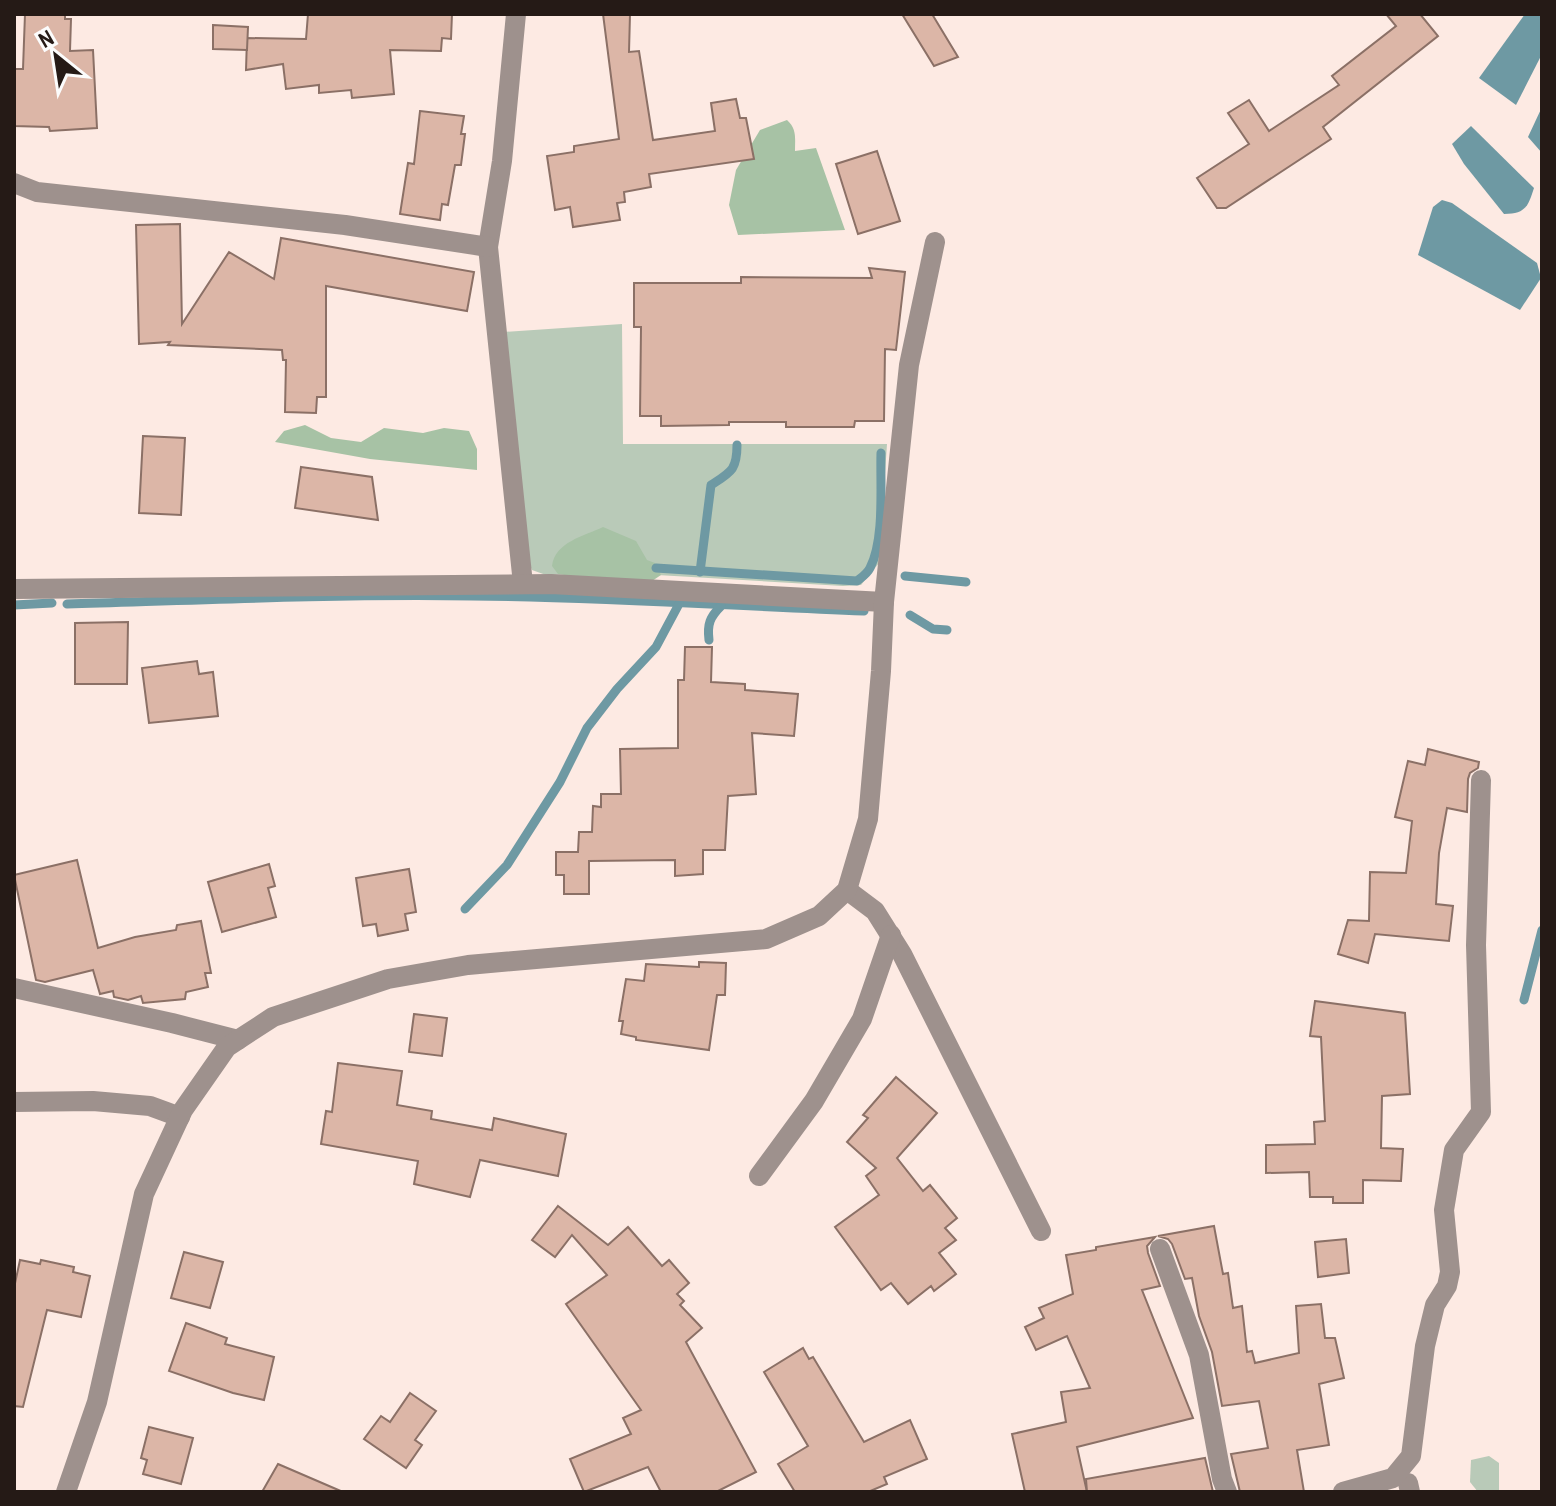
<svg xmlns="http://www.w3.org/2000/svg" width="1556" height="1506" font-family="'Archivo Narrow',sans-serif">
  <style>
    .green { fill: #b9cab8 }
    .forest { fill: #a7c2a5 }
    .water { fill: #6e99a3 }
    .lines { fill: none; stroke-linecap: round; stroke-linejoin: round }
    .stream { stroke: #6e99a3; stroke-width: 9 }
    .building { fill: #dcb6a7; stroke: #8b7066; stroke-width: 2 }
    .minor { stroke: #9e918d; stroke-width: 20 }
  </style>
  <rect width="100%" height="100%" fill="#fdeae3"/>
  <g class="green">
    <path d="M622,324L623,444H887L879,563L861,585L843,586L623,573L546,575L532,570L526,557L503,332Z"/>
    <path d="M1489,1456L1499,1463V1492H1478L1470,1482L1471,1460Z"/>
  </g>
  <g class="forest">
    <path d="M787,120C797,129 795,138 795,151L816,148L845,230L738,235L729,205L736,170L760,130Z"/>
    <path d="M305,425L331,438L361,442L384,428L423,433L444,428L469,431L477,449V470L370,459L275,442L284,431Z"/>
    <path d="M603,527L636,541L647,560L655,563L661,575L649,583L603,581L558,574L552,566C555,542 584,536 603,527Z"/>
  </g>
  <g class="water">
    <path d="M1525,14H1542V54L1516,105L1479,78Z"/>
    <path d="M1542,107V153L1528,137Z"/>
    <path d="M1471,126L1534,188C1528,207 1525,214 1504,214L1464,164L1452,144Z"/>
    <path d="M1442,200L1452,203L1537,263L1541,278L1520,310L1418,255L1433,207Z"/>
  </g>
  <g class="lines">
    <g class="stream">
      <path d="M656,568L857,581C862,577 867,574 870,568C885,539 880,485 881,453"/>
      <path d="M700,572L711,485C731,472 737,470 737,445"/>
      <path d="M905,576L966,582"/>
      <path d="M67,604C201,600 337,594 472,596C603,597 733,606 864,611"/>
      <path d="M14,605L52,603"/>
      <path d="M910,615L933,629L947,630"/>
      <path d="M709,640C707,624 710,617 721,606"/>
      <path d="M465,909L507,865L560,782L587,728L617,689L656,647L679,604"/>
      <path d="M1524,1000L1542,930"/>
    </g>
  </g>
  <g class="building">
    <path d="M25,14H65V19H71L70,51L93,50L97,128L50,131L49,127L14,126V69H23Z"/>
    <path d="M308,14H452L451,39L442,38L441,51L390,50L394,94L352,98L351,90L319,93V85L286,89L283,64L246,70L247,38L306,39Z"/>
    <path d="M603,14H630L629,52L639,51L653,140L715,131L711,103L736,99L740,118H746L754,159L649,174L651,187L624,192L625,202L617,203L620,220L573,227L570,207L555,210L547,156L574,152V146L619,139Z"/>
    <path d="M902,14H932L958,57L934,66Z"/>
    <path d="M1386,14H1420L1438,36L1323,127L1331,139L1226,208H1217L1197,178L1249,144L1228,113L1249,100L1269,131L1339,85L1332,76L1396,26Z"/>
    <path d="M213,25L248,27L247,50L213,49Z"/>
    <path d="M420,111L464,116L461,134H465L461,165H455L448,205L442,204L440,220L400,214L408,163L414,164Z"/>
    <path d="M877,151L900,221L858,234L836,164Z"/>
    <path d="M180,224L182,324L229,252L274,279L281,238L474,272L467,311L326,286V397H317L316,413L285,412L286,360H283L282,350L168,345L170,342L139,344L136,225Z"/>
    <path d="M869,268L905,272L896,350L885,349L884,421H855L854,427H786V422H729V425L661,426V416H640L641,327H634V283H741V277L872,278Z"/>
    <path d="M143,436L185,438L181,515L139,513Z"/>
    <path d="M301,467L372,477L378,520L295,508Z"/>
    <path d="M128,622L127,684H75V623Z"/>
    <path d="M685,647H712L711,682L745,684V690L798,694L794,736L752,733L756,794L728,796L725,850H703V874L675,876V860L589,861V894H564V875H556V852H578L579,832H592L593,806L601,807V794H621L620,749L678,748V680H684Z"/>
    <path d="M197,661L199,674L213,672L218,716L149,723L142,668Z"/>
    <path d="M1428,749L1479,762L1478,768L1470,773L1468,779L1467,812L1447,808L1439,853L1436,904L1453,906L1449,941L1375,934L1368,963L1338,954L1348,920L1369,921L1370,872L1406,873L1412,821L1395,817L1408,761L1425,765Z"/>
    <path d="M77,860L98,948L135,937L176,930L177,925L201,921L211,973H205L208,987L186,992L185,999L143,1003L141,996L128,1000L114,997L113,991L100,994L93,970L45,982L36,980L14,875Z"/>
    <path d="M269,864L275,886L268,888L276,917L222,932L208,882Z"/>
    <path d="M409,869L416,912L405,914L408,930L378,936L376,924L363,926L356,878Z"/>
    <path d="M699,962L726,963L725,995H717L709,1050L636,1040V1037L621,1034L623,1021H619L626,979L644,981L646,964L699,967Z"/>
    <path d="M1315,1001L1405,1013L1410,1094L1382,1096L1381,1148L1403,1149L1401,1181L1363,1180V1203H1333V1197H1310L1309,1172L1266,1173V1145L1315,1144L1314,1122L1325,1121L1321,1037L1310,1036Z"/>
    <path d="M414,1014L447,1018L442,1056L409,1052Z"/>
    <path d="M338,1063L402,1071L397,1105L432,1111L431,1119L492,1130L494,1118L566,1134L558,1176L480,1160L470,1197L414,1184L418,1161L321,1144L326,1111L332,1112Z"/>
    <path d="M896,1077L937,1113L897,1158L923,1191L930,1185L957,1218L945,1228L956,1240L939,1253L956,1274L934,1291L931,1286L908,1304L891,1283L881,1290L835,1227L879,1195L866,1176L876,1168L847,1142L868,1118L863,1115Z"/>
    <path d="M558,1206L608,1245L628,1227L662,1266L669,1260L689,1283L677,1294L684,1301L680,1305L702,1328L686,1342L756,1472L716,1492H661L648,1467L584,1492L570,1459L631,1434L623,1418L641,1410L566,1304L607,1275L572,1235L555,1257L532,1240Z"/>
    <path d="M1214,1226L1223,1274L1228,1273L1233,1308L1242,1306L1247,1352L1252,1351L1255,1363L1299,1353L1296,1306L1321,1304L1325,1338H1335L1344,1378L1319,1384L1329,1445L1297,1450L1304,1492H1240L1231,1454L1268,1448L1259,1401L1222,1406L1212,1352L1199,1316L1192,1278L1185,1279L1172,1244L1168,1239L1158,1236Z"/>
    <path d="M1155,1237L1147,1246L1148,1253L1160,1286L1142,1290L1193,1418L1077,1447L1087,1492H1025L1012,1434L1066,1422L1061,1392L1090,1388L1067,1336L1036,1350L1025,1327L1044,1318L1039,1308L1073,1294L1066,1255L1096,1250V1247Z"/>
    <path d="M1346,1239L1349,1273L1318,1277L1315,1242Z"/>
    <path d="M184,1252L223,1262L210,1308L171,1298Z"/>
    <path d="M20,1260L40,1264L41,1260L74,1267L73,1272L90,1276L81,1317L47,1310L23,1407L14,1406V1288Z"/>
    <path d="M186,1323L227,1338L225,1344L274,1357L264,1400L233,1393L169,1371Z"/>
    <path d="M803,1348L809,1359L813,1357L864,1442L910,1420L927,1459L884,1477L887,1484L868,1492H795L778,1464L808,1446L764,1372Z"/>
    <path d="M410,1393L436,1411L415,1440L422,1445L406,1468L364,1439L381,1416L390,1422Z"/>
    <path d="M149,1427L193,1438L181,1484L143,1474L147,1460L141,1458Z"/>
    <path d="M1205,1458L1213,1492H1087L1086,1479Z"/>
    <path d="M278,1464L343,1492H262Z"/>
  </g>
  <g class="lines">
    <g class="minor">
      <path d="M516,14L502,161L488,247L523,584"/>
      <path d="M14,183L37,192L345,225L488,247"/>
      <path d="M14,589L551,584L884,602"/>
      <path d="M847,890L875,911L902,954L1041,1231"/>
      <path d="M14,988L172,1023L238,1040"/>
      <path d="M14,1102L93,1101L150,1106L180,1117"/>
      <path d="M759,1176L814,1101L862,1019L891,935"/>
      <path d="M1160,1249L1199,1355L1222,1479L1227,1492"/>
      <path d="M1408,1483L1410,1492"/>
      <path d="M66,1492L97,1402L144,1194L183,1110L227,1047L273,1017L388,979L468,965L766,939L819,916L847,890L868,819L881,671L884,602L909,365L935,242"/>
      <path d="M1343,1492L1393,1478L1411,1456L1425,1346L1435,1305L1447,1286L1450,1272L1444,1210L1454,1150L1481,1112L1476,945L1481,780"/>
    </g>
  </g>
  <rect width="1556" height="1506" fill="none" stroke="#251a16" stroke-width="32"/>
  <g transform="translate(56 56) rotate(330)" stroke="#fcfcfc" stroke-width="6" paint-order="stroke">
  <path d="M0-6L14 30L0 20L-14 30Z" fill="#251a16"/>
  <text y="-12" font-size="22" font-weight="bold" text-anchor="middle" fill="#251a16">N</text>
  </g>
</svg>
